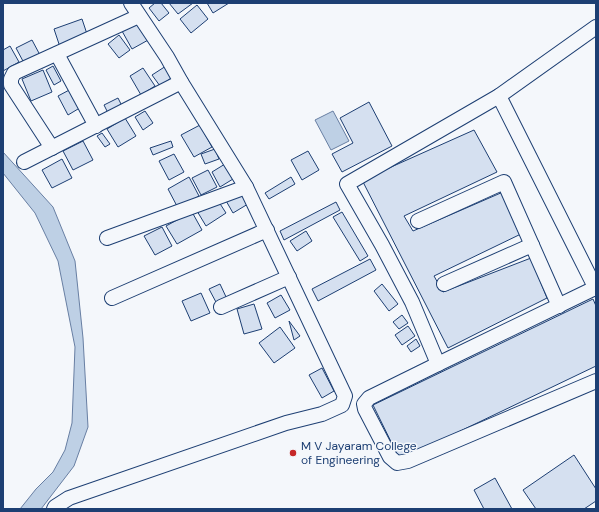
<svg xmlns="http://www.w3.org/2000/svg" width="599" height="512" font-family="'DM Sans',sans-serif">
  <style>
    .water { fill: #bed0e5; stroke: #687fa3 }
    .building { fill: #d5e0f0; stroke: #1d3f73 }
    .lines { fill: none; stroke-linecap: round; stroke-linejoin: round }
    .minor-casing { stroke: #1d3f73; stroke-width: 16 }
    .minor { stroke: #f4f7fb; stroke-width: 14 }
    .poi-dot { fill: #c62828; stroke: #f4f7fb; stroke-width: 1.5 }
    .labels { text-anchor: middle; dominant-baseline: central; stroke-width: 3; stroke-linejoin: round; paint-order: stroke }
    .poi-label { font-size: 12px; fill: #1d3f73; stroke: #f4f7fb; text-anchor: start }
  </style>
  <rect width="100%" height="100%" fill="#f4f7fb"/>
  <g class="water">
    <path d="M333,111L349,141L331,150L315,120Z"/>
    <path d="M3,152L53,207L75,261L83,338L88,427L74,466L41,509H20L36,489L53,472L65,450L72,423L75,347L58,261L35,213L3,173Z"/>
  </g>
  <g class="building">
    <path d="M155,3H161L169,13L159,21L149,8Z"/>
    <path d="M169,3H193L178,14Z"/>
    <path d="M207,3H229L213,13Z"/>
    <path d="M197,5L208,19L191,33L180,19Z"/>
    <path d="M82,19L88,37L60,47L54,29Z"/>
    <path d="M140,22L150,39L132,49L122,31Z"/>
    <path d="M119,35L130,50L119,58L108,44Z"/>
    <path d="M32,40L40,55L24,63L16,48Z"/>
    <path d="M10,46L19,62L3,71V50Z"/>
    <path d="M53,66L61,81L54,85L46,70Z"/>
    <path d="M166,66L174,76L160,86L152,75Z"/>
    <path d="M143,68L155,86L141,95L130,76Z"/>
    <path d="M43,70L52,92L31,101L22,79Z"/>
    <path d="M73,88L83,106L68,115L58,96Z"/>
    <path d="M118,98L122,106L108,113L104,105Z"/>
    <path d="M369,102L392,146L342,172L332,154L353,143L340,118Z"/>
    <path d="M145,111L153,123L143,130L135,117Z"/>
    <path d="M125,118L136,136L118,147L107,129Z"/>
    <path d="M200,125L212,147L194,157L181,135Z"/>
    <path d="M474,130L497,172L404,216L413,231L503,192L523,233L434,276L443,292L531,258L547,298L448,348L362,180Z"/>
    <path d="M102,133L110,144L105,147L97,136Z"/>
    <path d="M83,141L93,160L73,170L63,151Z"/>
    <path d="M171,141L173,147L153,155L150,148Z"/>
    <path d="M215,149L219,159L205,164L201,154Z"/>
    <path d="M308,151L319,170L302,180L291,160Z"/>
    <path d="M174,154L184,172L169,180L159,161Z"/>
    <path d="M62,159L72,178L52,188L42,170Z"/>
    <path d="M225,164L233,179L220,187L212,172Z"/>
    <path d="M208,170L217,187L201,195L192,178Z"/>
    <path d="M189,177L199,196L178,208L168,189Z"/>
    <path d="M291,177L295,184L269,199L265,193Z"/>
    <path d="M240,190L248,204L233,213L225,199Z"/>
    <path d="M217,199L226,213L206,226L197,211Z"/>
    <path d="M336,202L340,210L284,240L280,231Z"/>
    <path d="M192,212L202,230L177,244L166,226Z"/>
    <path d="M342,212L368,256L360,261L333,217Z"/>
    <path d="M162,227L172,246L155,255L144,236Z"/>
    <path d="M306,231L312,241L297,251L290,241Z"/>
    <path d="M370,259L376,270L318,301L312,289Z"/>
    <path d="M220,284L227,299L217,304L209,289Z"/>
    <path d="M382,284L398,304L389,311L374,291Z"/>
    <path d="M201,293L210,313L191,321L182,301Z"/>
    <path d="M281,295L290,310L275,318L267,303Z"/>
    <path d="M593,299L596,306V366L400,460L373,405Z"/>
    <path d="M254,304L262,329L244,334L237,309Z"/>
    <path d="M402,315L408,323L399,329L393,322Z"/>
    <path d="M289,321L300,336L294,340Z"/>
    <path d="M408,326L415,336L402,345L395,335Z"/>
    <path d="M280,327L295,348L274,363L259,343Z"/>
    <path d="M416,339L420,346L411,352L407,346Z"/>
    <path d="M322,368L334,391L322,398L309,375Z"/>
    <path d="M574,455L596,489V501L584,509H536L523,490Z"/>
    <path d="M495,478L512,509H484L474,490Z"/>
  </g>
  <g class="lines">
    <g class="minor-casing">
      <g id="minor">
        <path d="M596,27L499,96L347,184L382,245L412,302L438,364L369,398L364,404L365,409L390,457L397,463L408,461L596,381"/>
        <path d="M57,54L96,126"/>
        <path d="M499,96L596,289"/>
        <path d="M52,148L11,85V79L14,73L139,16"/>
        <path d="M24,162L181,82"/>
        <path d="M418,221L504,182L559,306"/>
        <path d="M107,238L246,187"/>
        <path d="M444,284L532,245"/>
        <path d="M112,298L267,230"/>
        <path d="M221,307L289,277"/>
        <path d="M438,364L595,288"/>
        <path d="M54,509L55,507L69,498L286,423L322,414L342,405L345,396L246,187L181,82L167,57L131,3"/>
      </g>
    </g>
    <use href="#minor" class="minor"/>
  </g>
  <circle class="poi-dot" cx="293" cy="453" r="4"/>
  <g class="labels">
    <g class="poi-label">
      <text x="301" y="446">M V Jayaram College<tspan x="301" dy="14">of Engineering</tspan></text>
    </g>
  </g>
  <rect width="599" height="512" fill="none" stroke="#1d3f73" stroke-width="8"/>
</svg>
